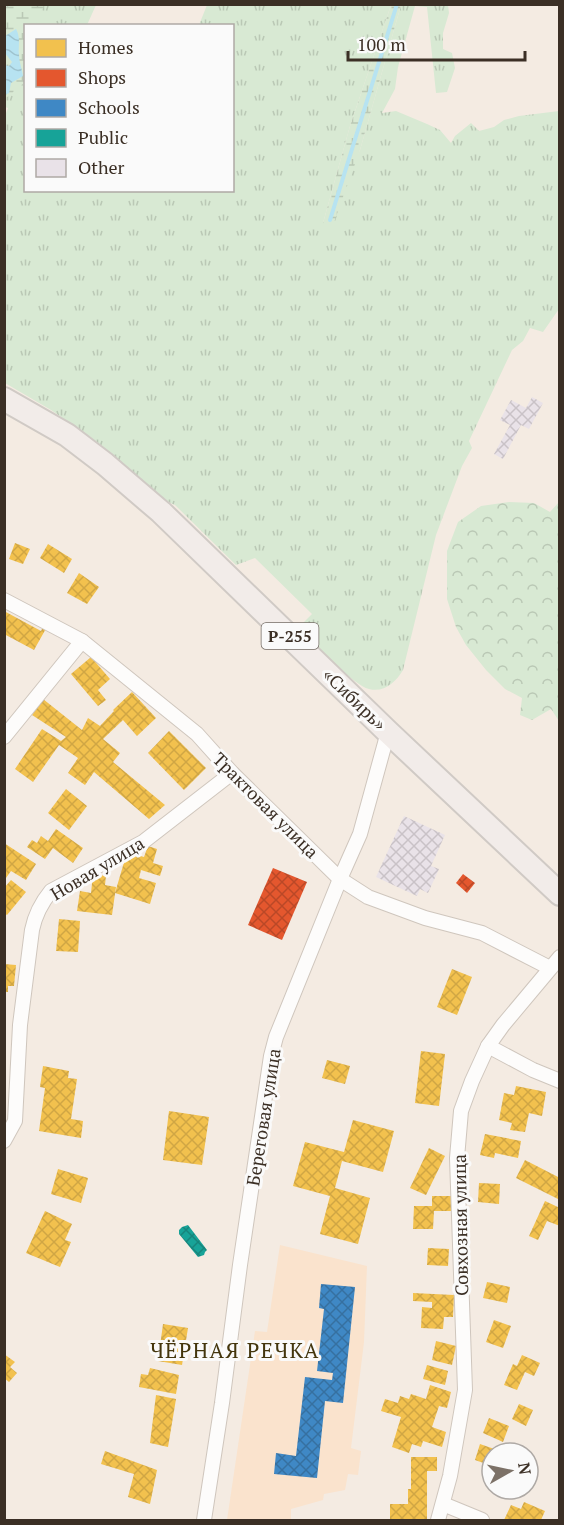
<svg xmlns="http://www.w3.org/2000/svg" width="564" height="1525" font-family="'PT Serif',serif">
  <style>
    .built { fill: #fae3cd }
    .grass { fill: url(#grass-tufts) }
    .forest { fill: url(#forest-crowns) }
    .wetland { fill: url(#wetland-marsh) }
    .water { fill: url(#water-waves) }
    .homes { fill: url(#homes-cross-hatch) }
    .shops { fill: url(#shops-cross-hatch) }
    .schools { fill: url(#schools-cross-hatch) }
    .public { fill: url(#public-cross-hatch) }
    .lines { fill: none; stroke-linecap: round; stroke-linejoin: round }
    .stream { stroke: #b7e3f1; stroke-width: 4 }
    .building { fill: url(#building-cross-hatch) }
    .minor-casing { stroke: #cfc6bd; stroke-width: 16 }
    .trunk-casing { stroke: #d0cac5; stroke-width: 26 }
    .minor { stroke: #fdfcfb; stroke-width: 14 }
    .trunk { stroke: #f2ece9; stroke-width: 22 }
    .labels { text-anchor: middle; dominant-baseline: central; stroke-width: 6; stroke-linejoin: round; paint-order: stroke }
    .shield { fill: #fafafa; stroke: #746c65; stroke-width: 1.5 }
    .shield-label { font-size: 16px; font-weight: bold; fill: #3b2f25 }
    .street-label { font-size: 18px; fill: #3b2f25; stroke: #fafafa }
    .quarter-label { font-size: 21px; letter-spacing: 1.5px; fill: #44360d; stroke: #fafafa }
  </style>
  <defs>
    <pattern id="grass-tufts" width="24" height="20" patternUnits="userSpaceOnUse" patternTransform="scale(1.5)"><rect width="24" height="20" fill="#d8e9d3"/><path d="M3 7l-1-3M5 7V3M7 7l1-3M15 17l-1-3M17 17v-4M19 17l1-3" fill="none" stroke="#bac8b5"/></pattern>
    <pattern id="forest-crowns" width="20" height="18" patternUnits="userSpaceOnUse" patternTransform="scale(1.5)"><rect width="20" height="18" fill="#d8e9d3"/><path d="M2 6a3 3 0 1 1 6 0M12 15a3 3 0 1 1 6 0" fill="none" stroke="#bac8b5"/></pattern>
    <pattern id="wetland-marsh" width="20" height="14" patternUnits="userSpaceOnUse" patternTransform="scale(1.5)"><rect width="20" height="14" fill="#d8e9d3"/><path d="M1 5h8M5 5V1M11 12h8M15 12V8" fill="none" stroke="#bac8b5"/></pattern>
    <pattern id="water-waves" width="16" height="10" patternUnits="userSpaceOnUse" patternTransform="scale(1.5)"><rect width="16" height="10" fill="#b7e3f1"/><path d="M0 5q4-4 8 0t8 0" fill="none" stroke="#9ec3ce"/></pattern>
    <pattern id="homes-cross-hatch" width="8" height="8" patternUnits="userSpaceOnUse" patternTransform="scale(1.5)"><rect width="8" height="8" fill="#f2c14e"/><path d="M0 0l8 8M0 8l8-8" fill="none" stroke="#d0a644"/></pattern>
    <pattern id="shops-cross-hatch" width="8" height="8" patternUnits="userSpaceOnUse" patternTransform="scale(1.5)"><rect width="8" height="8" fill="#e4572e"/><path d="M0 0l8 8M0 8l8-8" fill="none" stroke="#ba4827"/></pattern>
    <pattern id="schools-cross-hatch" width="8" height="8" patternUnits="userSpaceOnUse" patternTransform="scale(1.5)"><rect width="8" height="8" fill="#3f88c5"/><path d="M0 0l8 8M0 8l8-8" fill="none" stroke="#3670a0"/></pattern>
    <pattern id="public-cross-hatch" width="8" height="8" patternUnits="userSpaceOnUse" patternTransform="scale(1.5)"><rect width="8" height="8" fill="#17a398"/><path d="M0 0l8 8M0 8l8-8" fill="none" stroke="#16857c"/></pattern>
    <pattern id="building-cross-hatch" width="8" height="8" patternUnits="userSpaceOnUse" patternTransform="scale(1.5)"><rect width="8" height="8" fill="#e9e2e8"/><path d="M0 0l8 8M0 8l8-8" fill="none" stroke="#c9c2c7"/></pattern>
  </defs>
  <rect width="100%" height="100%" fill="#f4ebe2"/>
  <path class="built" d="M280,1245L367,1266L364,1342L351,1448L361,1451L358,1475L348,1474L345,1490L324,1494L323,1500L291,1509V1520H227L255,1331L267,1332Z"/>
  <path class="grass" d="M5,5H96L87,25L26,26V190H232V26L199,25L207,5H391L350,126L323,223L360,150L401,5H448L449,13L443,33V49L452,53L455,68L447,92L436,93L427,7L415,6L398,67L395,89L382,113L396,111L427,124L440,130L451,143L455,136L471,123L479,131L494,127L504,120L519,116L559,111V309L543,332L530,328L523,341L512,350L469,441L472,448L462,466L436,535L403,670C396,682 384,693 369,689C354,686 311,641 298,628L312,614L255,558L236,565L175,505L168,502L97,442L51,410L5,383L4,118L8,108L5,107Z"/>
  <path class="forest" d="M509,502L534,503L550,512L559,502V721L551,709L532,720L520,715L522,698L505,689L486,670L466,645L456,627L447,599V551L458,522L481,506Z"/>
  <g class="wetland">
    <path d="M4,5H44L35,25L26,26L25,51L24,55L25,57V83C13,88 16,93 5,98Z"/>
    <path d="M391,5H401L360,150L333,225L323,223L350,126Z"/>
  </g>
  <path class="water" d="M16,29C21,38 18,46 19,55C19,62 22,69 23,76L11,83L9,93L5,95V65L9,66L12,62L5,53V36Z"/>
  <g class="homes">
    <path d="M15,543L30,549L23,564L9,559Z"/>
    <path d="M48,544L72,559L64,573L40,558Z"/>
    <path d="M79,573L99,587L87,604L67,593Z"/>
    <path d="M4,611L41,631L45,623L48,625L34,650L4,634Z"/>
    <path d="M91,657L110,679L98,690L106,700L98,706L71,674Z"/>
    <path d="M132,692L156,718L137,736L123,720L103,739L120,753L113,762L165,805L149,819L94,772L85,785L68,773L78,758L59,745L33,782L15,769L42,729L61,741L66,737L32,715L43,699L82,730L88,718L100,726L114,711L113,710Z"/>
    <path d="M169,731L206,768L184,790L148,753Z"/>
    <path d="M66,789L87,806L69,830L48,813Z"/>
    <path d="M56,829L83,848L73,863L53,848L45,859L27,847L32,840L37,843L41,836L48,841Z"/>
    <path d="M4,843L36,864L26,880L11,871L6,878H4Z"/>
    <path d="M148,846L157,849L153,863L163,866L160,876L141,870L139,878L156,883L150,904L115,893L127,852L144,857Z"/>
    <path d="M93,874L106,876L105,885L116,887L112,915L77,911L80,891L91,893Z"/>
    <path d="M11,880L26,892L7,915L4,913V888Z"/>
    <path d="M59,919L80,921L78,952L56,951Z"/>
    <path d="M4,964L16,965L14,986H8V992H4Z"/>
    <path d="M452,969L472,977L457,1015L437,1007Z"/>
    <path d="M421,1051L445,1054L439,1106L415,1103Z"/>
    <path d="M327,1060L350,1066L345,1084L322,1078Z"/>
    <path d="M43,1066L69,1071L68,1078L77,1079L71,1119L83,1121L81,1138L39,1131L45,1088L40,1087Z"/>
    <path d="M516,1086L546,1092L542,1116L529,1113L525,1132L510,1130L512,1123L499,1120L504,1093L514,1095Z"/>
    <path d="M169,1111L209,1117L202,1165L163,1160Z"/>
    <path d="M353,1120L394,1131L383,1172L342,1161L335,1188L370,1198L358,1244L320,1234L330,1196L293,1186L305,1142L344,1152Z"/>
    <path d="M485,1134L521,1141L518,1158L495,1153L494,1158L480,1155Z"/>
    <path d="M429,1148L445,1156L426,1195L410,1188Z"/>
    <path d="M525,1160L560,1178V1200L516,1178Z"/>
    <path d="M58,1169L88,1178L81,1203L51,1194Z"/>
    <path d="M479,1183L500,1184L499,1204L478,1202Z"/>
    <path d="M432,1196H455V1211H434L433,1229H413L414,1206H432Z"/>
    <path d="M545,1201L560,1208V1226L547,1221L538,1240L529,1236Z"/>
    <path d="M45,1211L72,1224L65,1240L71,1242L60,1267L26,1253Z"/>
    <path d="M428,1248L449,1249L448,1266L427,1265Z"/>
    <path d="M487,1282L510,1287L507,1303L483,1298Z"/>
    <path d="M413,1293L454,1295L453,1317H444L443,1329L421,1328L422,1307L432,1308V1302L413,1301Z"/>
    <path d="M494,1320L511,1326L503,1348L486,1342Z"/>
    <path d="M163,1324L188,1328L182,1365L158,1361Z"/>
    <path d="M436,1341L456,1346L452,1365L432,1360Z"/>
    <path d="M4,1354L15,1362L10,1367L17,1373L9,1382L4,1378Z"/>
    <path d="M522,1355L540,1363L534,1376L525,1372L517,1390L504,1385L513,1364L517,1366Z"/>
    <path d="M427,1365L448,1371L445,1385L423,1379Z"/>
    <path d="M150,1368L179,1375L176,1394L139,1387L141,1374L148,1375Z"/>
    <path d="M430,1385L451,1392L447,1408L439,1406L432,1427L446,1432L442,1447L423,1441L421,1447L412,1444L409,1453L392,1447L401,1417L381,1411L385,1399L398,1403L400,1396L409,1399L411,1394L426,1399Z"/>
    <path d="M156,1395L176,1399L168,1447L150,1443Z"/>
    <path d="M519,1404L533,1410L526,1426L512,1419Z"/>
    <path d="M489,1418L509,1426L503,1442L483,1433Z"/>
    <path d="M480,1444L500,1451L499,1453H492V1466L475,1460Z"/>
    <path d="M105,1451L157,1470L150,1504L128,1497L134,1474L101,1464Z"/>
    <path d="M411,1457H437V1471H427V1520H390V1504H408V1489H411Z"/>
    <path d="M524,1502L545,1511L541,1520H504L511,1505L521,1509Z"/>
  </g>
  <g class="shops">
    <path d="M273,868L307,882L282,940L248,925Z"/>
    <path d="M463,874L475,883L467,893L456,883Z"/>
  </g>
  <path class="schools" d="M321,1284L355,1287L343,1403L325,1401L317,1478L274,1474L276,1453L296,1456L305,1377L332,1380L333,1373L317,1371L324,1309L319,1308Z"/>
  <path class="public" d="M188,1225L207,1250L205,1252L204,1255L198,1257L179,1234V1230L182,1227Z"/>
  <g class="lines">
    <path class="stream" d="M330,220L397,4"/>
  </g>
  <g class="building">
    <path d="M532,397L543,403L529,429L521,425L503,459L494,454L510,425L500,420L511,400L526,408Z"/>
    <path d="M404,816L445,835L431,866L439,869L428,893L420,889L417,896L376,877Z"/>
  </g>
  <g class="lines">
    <g class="minor-casing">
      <g id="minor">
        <path d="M4,600L82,641L197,734L232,773L340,879L368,897L425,918L482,933L550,968"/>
        <path d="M4,737L82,641"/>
        <path d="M488,1046L533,1070L560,1081"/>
        <path d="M4,1141L15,1121L20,1025L32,930C35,915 42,902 51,891L143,842L232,773"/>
        <path d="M443,1504L482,1520"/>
        <path d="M204,1520L222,1403L240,1265L271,1056L276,1037L340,879L360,834L388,732"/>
        <path d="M438,1520L450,1476L465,1390L457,1158L461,1111L472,1081L488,1046L503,1025L560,957"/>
      </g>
    </g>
    <g class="trunk-casing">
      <path id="trunk" d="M4,399L67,435L105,464L161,512L388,732L560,894"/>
    </g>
    <use href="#minor" class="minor"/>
    <use href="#trunk" class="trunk"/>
  </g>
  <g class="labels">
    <rect class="shield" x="261.5" y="623" width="57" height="26" rx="4.5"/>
    <g class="shield-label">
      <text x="290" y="636">Р-255</text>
    </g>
    <g class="street-label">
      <text transform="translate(355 699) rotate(44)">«Сибирь»</text>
      <text transform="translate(266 805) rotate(45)">Трактовая улица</text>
      <text transform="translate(97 868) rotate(-31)">Новая улица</text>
      <text transform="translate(263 1117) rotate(-81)">Береговая улица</text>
      <text transform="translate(460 1225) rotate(-91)">Совхозная улица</text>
    </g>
    <g class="quarter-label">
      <text x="235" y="1350">ЧЁРНАЯ РЕЧКА</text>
    </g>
  </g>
  <rect width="564" height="1525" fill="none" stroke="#3b2f25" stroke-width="12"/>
  <rect x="24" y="24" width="210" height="168" fill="#fafafa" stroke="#aea9a5" stroke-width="1.5"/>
  <rect x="36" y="39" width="30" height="18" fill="#f2c14e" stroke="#aea9a5" stroke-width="1.5"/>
  <text x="78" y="54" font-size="18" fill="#3b2f25">Homes</text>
  <rect x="36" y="69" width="30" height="18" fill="#e4572e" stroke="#aea9a5" stroke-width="1.5"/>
  <text x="78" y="84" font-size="18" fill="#3b2f25">Shops</text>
  <rect x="36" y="99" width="30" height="18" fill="#3f88c5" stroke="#aea9a5" stroke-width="1.5"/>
  <text x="78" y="114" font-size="18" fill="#3b2f25">Schools</text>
  <rect x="36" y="129" width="30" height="18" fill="#17a398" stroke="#aea9a5" stroke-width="1.5"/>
  <text x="78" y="144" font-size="18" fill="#3b2f25">Public</text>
  <rect x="36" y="159" width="30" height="18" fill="#e9e2e8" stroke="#aea9a5" stroke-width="1.5"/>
  <text x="78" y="174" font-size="18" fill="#3b2f25">Other</text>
  <g transform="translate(510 1471) rotate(81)"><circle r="28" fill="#fafafa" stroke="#aea9a5" stroke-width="1.5"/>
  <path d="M0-4.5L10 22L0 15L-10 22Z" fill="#7c7167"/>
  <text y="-9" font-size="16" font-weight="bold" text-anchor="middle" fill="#3b2f25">N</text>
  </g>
  <path d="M348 51v9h177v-9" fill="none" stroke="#3b2f25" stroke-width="3"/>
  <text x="357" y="51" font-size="18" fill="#3b2f25" stroke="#fafafa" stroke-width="4.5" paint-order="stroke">100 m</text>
</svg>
